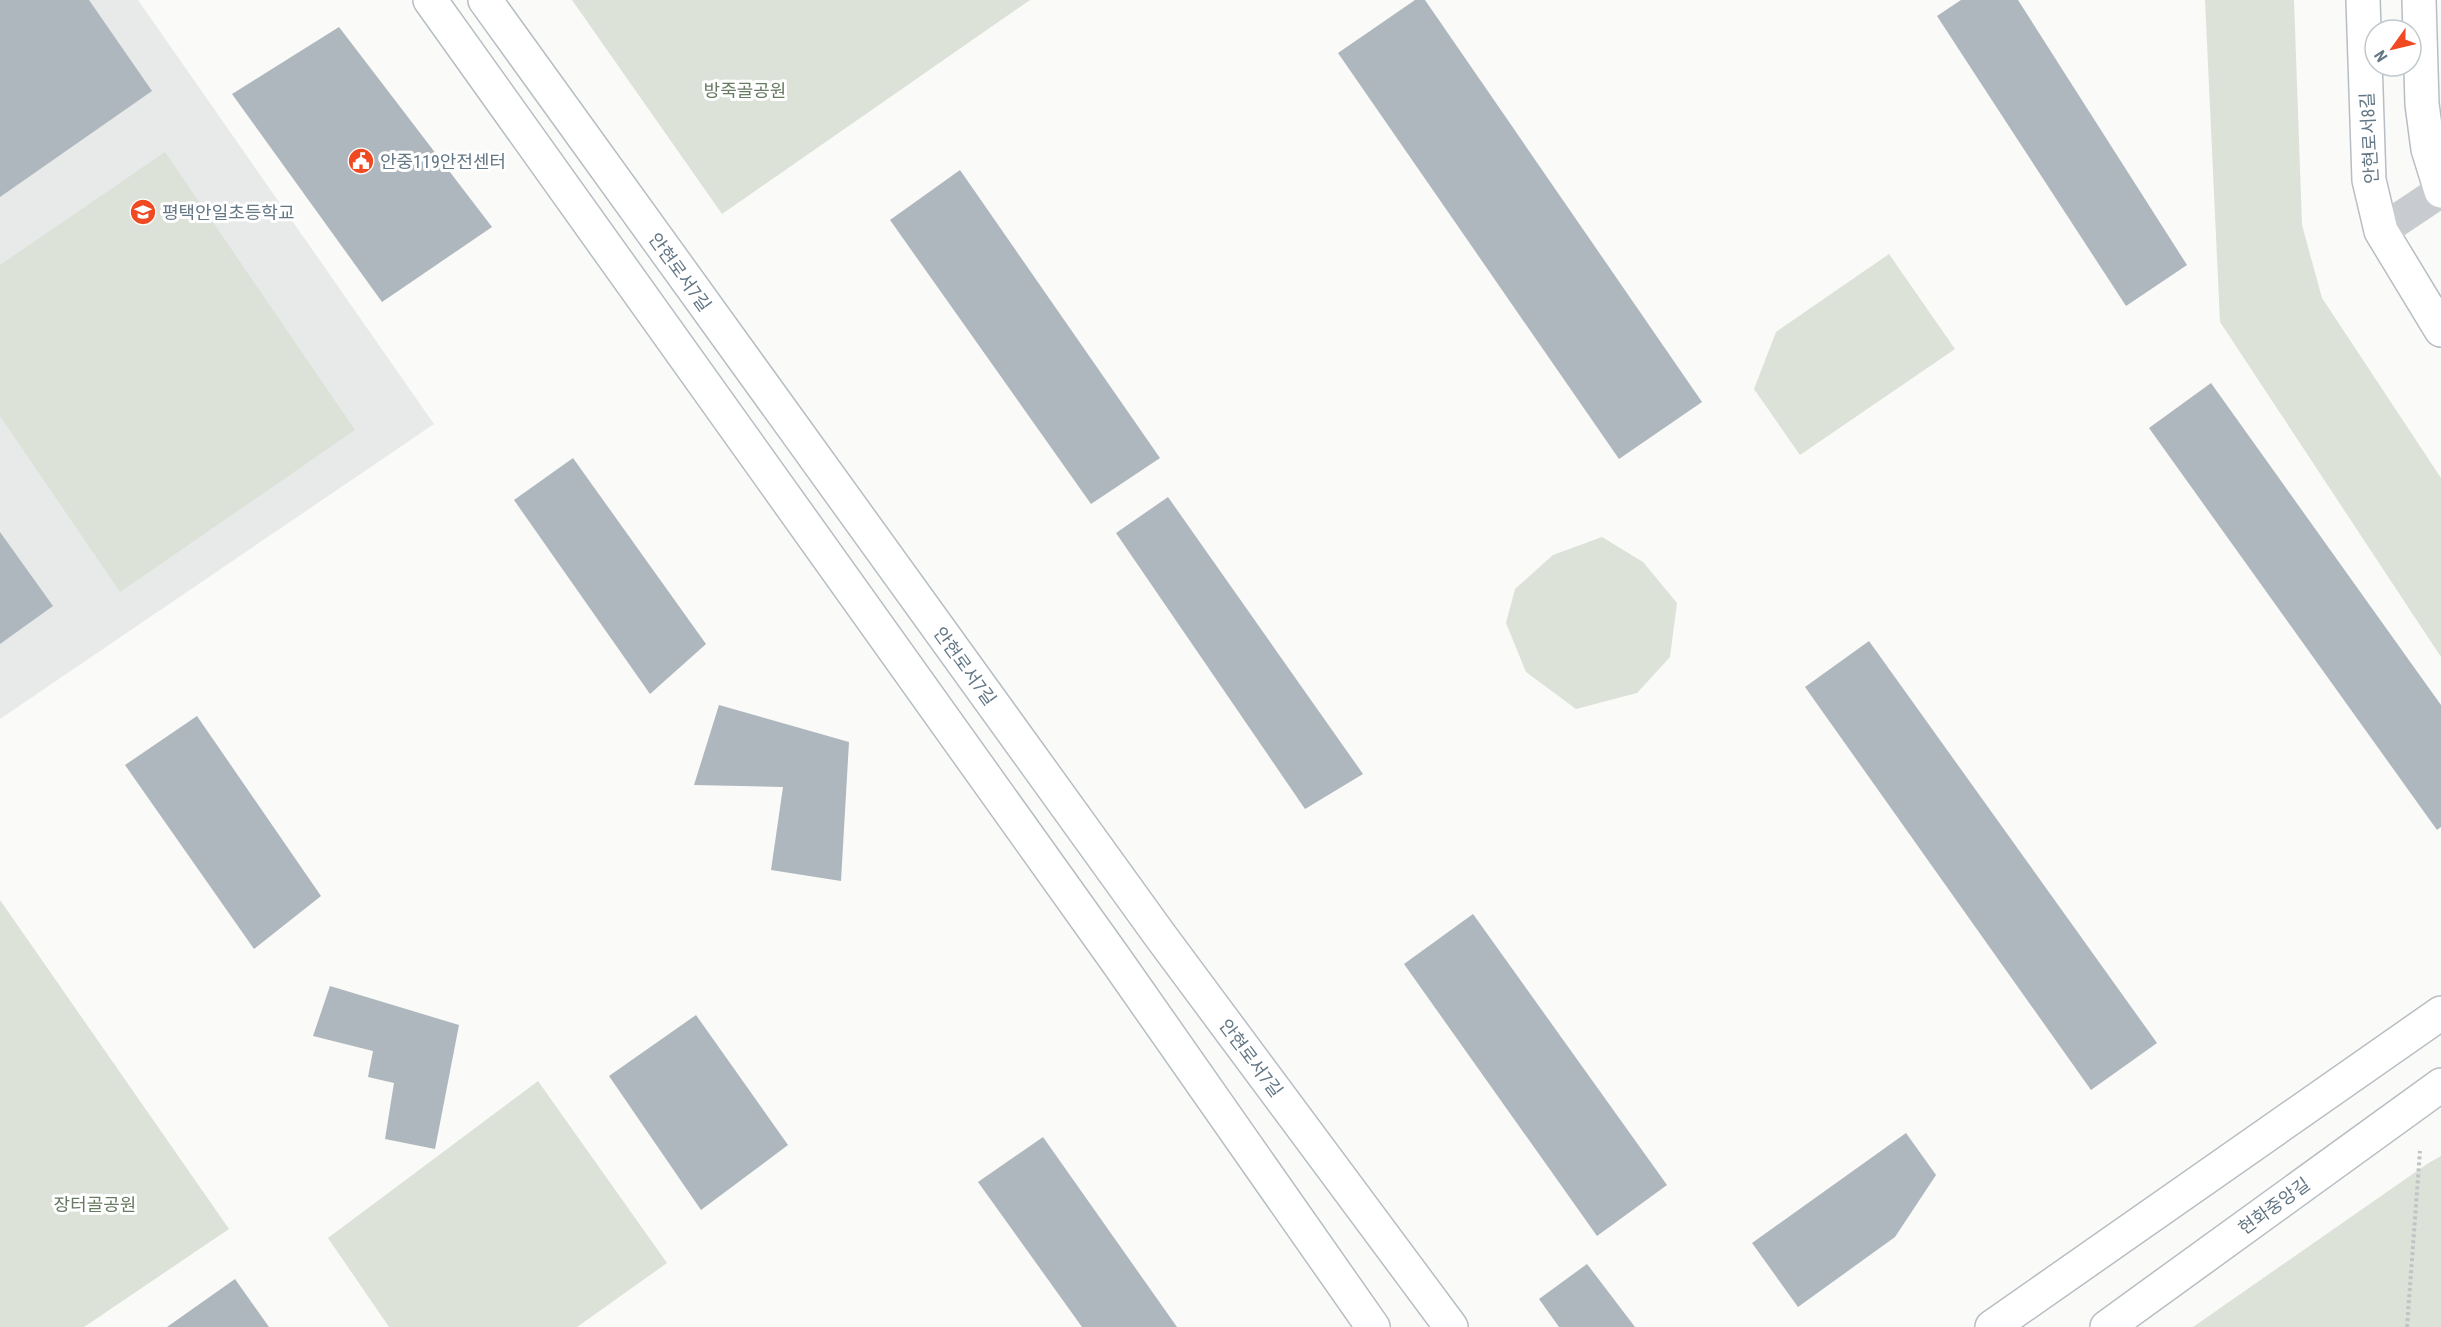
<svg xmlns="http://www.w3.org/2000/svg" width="2441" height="1327" font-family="'Roboto Condensed','Noto Sans KR',sans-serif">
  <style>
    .built { fill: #e8e9e9 }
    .green { fill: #dce2d8 }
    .building { fill: #aeb7bd }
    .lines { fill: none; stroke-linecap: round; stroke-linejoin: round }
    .secondary-casing { stroke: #b7bec3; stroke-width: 36 }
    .path { stroke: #c1c4c6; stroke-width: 4; stroke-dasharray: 3 3; stroke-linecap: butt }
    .street { stroke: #c8ccd0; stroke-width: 33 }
    .secondary { stroke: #fff; stroke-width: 33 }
    .labels { text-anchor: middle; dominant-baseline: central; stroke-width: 6; stroke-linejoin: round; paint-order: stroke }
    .park-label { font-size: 18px; fill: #687b62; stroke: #fff }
    .street-label { font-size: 18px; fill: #637785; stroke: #fff }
    .poi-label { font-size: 18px; fill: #637785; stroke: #fff; text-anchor: start }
  </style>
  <rect width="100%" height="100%" fill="#fafaf8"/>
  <path class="built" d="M0,0H138L434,424L0,719Z"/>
  <g class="green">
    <path d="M572,0H1030L722,214Z"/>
    <path d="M2205,0H2294L2302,225L2322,298L2441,478V657L2220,322Z"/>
    <path d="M165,152L355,430L120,592L0,416V265Z"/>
    <path d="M1889,254L1955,349L1800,455L1754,389L1776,332Z"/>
    <path d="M1602,537L1643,562L1677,603L1670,657L1637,693L1576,709L1526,672L1506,623L1515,589L1553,555Z"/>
    <path d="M0,900L229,1229L84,1327H0Z"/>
    <path d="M538,1081L667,1263L577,1327H389L328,1238Z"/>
    <path d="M2441,1156V1327H2193L2427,1164Z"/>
  </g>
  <g class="building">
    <path d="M0,0H89L152,91L0,197Z"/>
    <path d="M1415,0H1425L1702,402L1619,459L1338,53Z"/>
    <path d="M1961,0H2018L2187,265L2126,306L1937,16Z"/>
    <path d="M339,27L492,227L382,302L232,94Z"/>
    <path d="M960,170L1160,458L1091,504L890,220Z"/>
    <path d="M2211,383L2441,705V827L2437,830L2149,428Z"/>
    <path d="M573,458L706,644L650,694L514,500Z"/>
    <path d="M1168,497L1363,774L1305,809L1116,533Z"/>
    <path d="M0,532L53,606L0,644Z"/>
    <path d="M1869,641L2157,1043L2091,1090L1805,687Z"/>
    <path d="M719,705L849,742L841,881L771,870L783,787L694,785Z"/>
    <path d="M197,716L321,896L254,949L125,765Z"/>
    <path d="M1473,914L1667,1185L1597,1236L1404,964Z"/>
    <path d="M330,986L459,1025L435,1149L385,1139L394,1083L368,1077L373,1051L313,1036Z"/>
    <path d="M696,1015L788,1145L701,1210L609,1076Z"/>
    <path d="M1906,1133L1936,1175L1895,1237L1798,1307L1752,1243Z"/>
    <path d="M1043,1137L1177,1327H1082L978,1182Z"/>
    <path d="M1587,1264L1635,1327H1559L1539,1299Z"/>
    <path d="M235,1279L269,1327H167Z"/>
  </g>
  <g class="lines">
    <g class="secondary-casing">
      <g id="secondary">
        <path d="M430,0L1116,960L1373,1327"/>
        <path d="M485,0L1159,934L1451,1327"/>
        <path d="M2363,0L2369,180L2381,231L2441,330"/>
        <path d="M2419,0L2422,104L2428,149L2441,191"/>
        <path d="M1992,1327L2441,1013"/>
        <path d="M2107,1327L2441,1085"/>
      </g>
    </g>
    <path class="path" d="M2407,1327L2420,1151"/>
    <path class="street" d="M2381,231L2441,191"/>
    <use href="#secondary" class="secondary"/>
  </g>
  <defs>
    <g id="civic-disc" transform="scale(1.35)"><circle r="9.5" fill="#f04a22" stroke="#fff"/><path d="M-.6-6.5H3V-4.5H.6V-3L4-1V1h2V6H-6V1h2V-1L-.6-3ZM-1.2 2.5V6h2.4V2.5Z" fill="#fff"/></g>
    <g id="school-disc" transform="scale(1.35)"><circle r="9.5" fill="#f04a22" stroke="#fff"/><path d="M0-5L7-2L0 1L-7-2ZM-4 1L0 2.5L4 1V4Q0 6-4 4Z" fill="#fff"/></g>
  </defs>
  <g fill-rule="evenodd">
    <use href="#civic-disc" x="361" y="161"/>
    <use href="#school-disc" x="143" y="212"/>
  </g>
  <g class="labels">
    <g class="park-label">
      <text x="745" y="90">방죽골공원</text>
      <text x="95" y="1204">장터골공원</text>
    </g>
    <g class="street-label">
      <text transform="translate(2369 138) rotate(-93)">안현로서8길</text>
      <text transform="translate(680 272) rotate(54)">안현로서7길</text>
      <text transform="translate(965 666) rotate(54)">안현로서7길</text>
      <text transform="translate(1251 1058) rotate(53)">안현로서7길</text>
      <text transform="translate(2274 1206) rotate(-36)">현화중앙길</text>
    </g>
    <g class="poi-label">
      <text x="380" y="161">안중119안전센터</text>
      <text x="162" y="212">평택안일초등학교</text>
    </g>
  </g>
  <g transform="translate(2393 48) rotate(236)"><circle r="28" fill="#ffffff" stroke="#c1c9ce" stroke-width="1.5"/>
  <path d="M0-4.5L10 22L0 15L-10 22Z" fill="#f04a22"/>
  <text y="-9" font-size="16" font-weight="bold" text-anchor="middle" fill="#637785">N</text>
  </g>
</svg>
